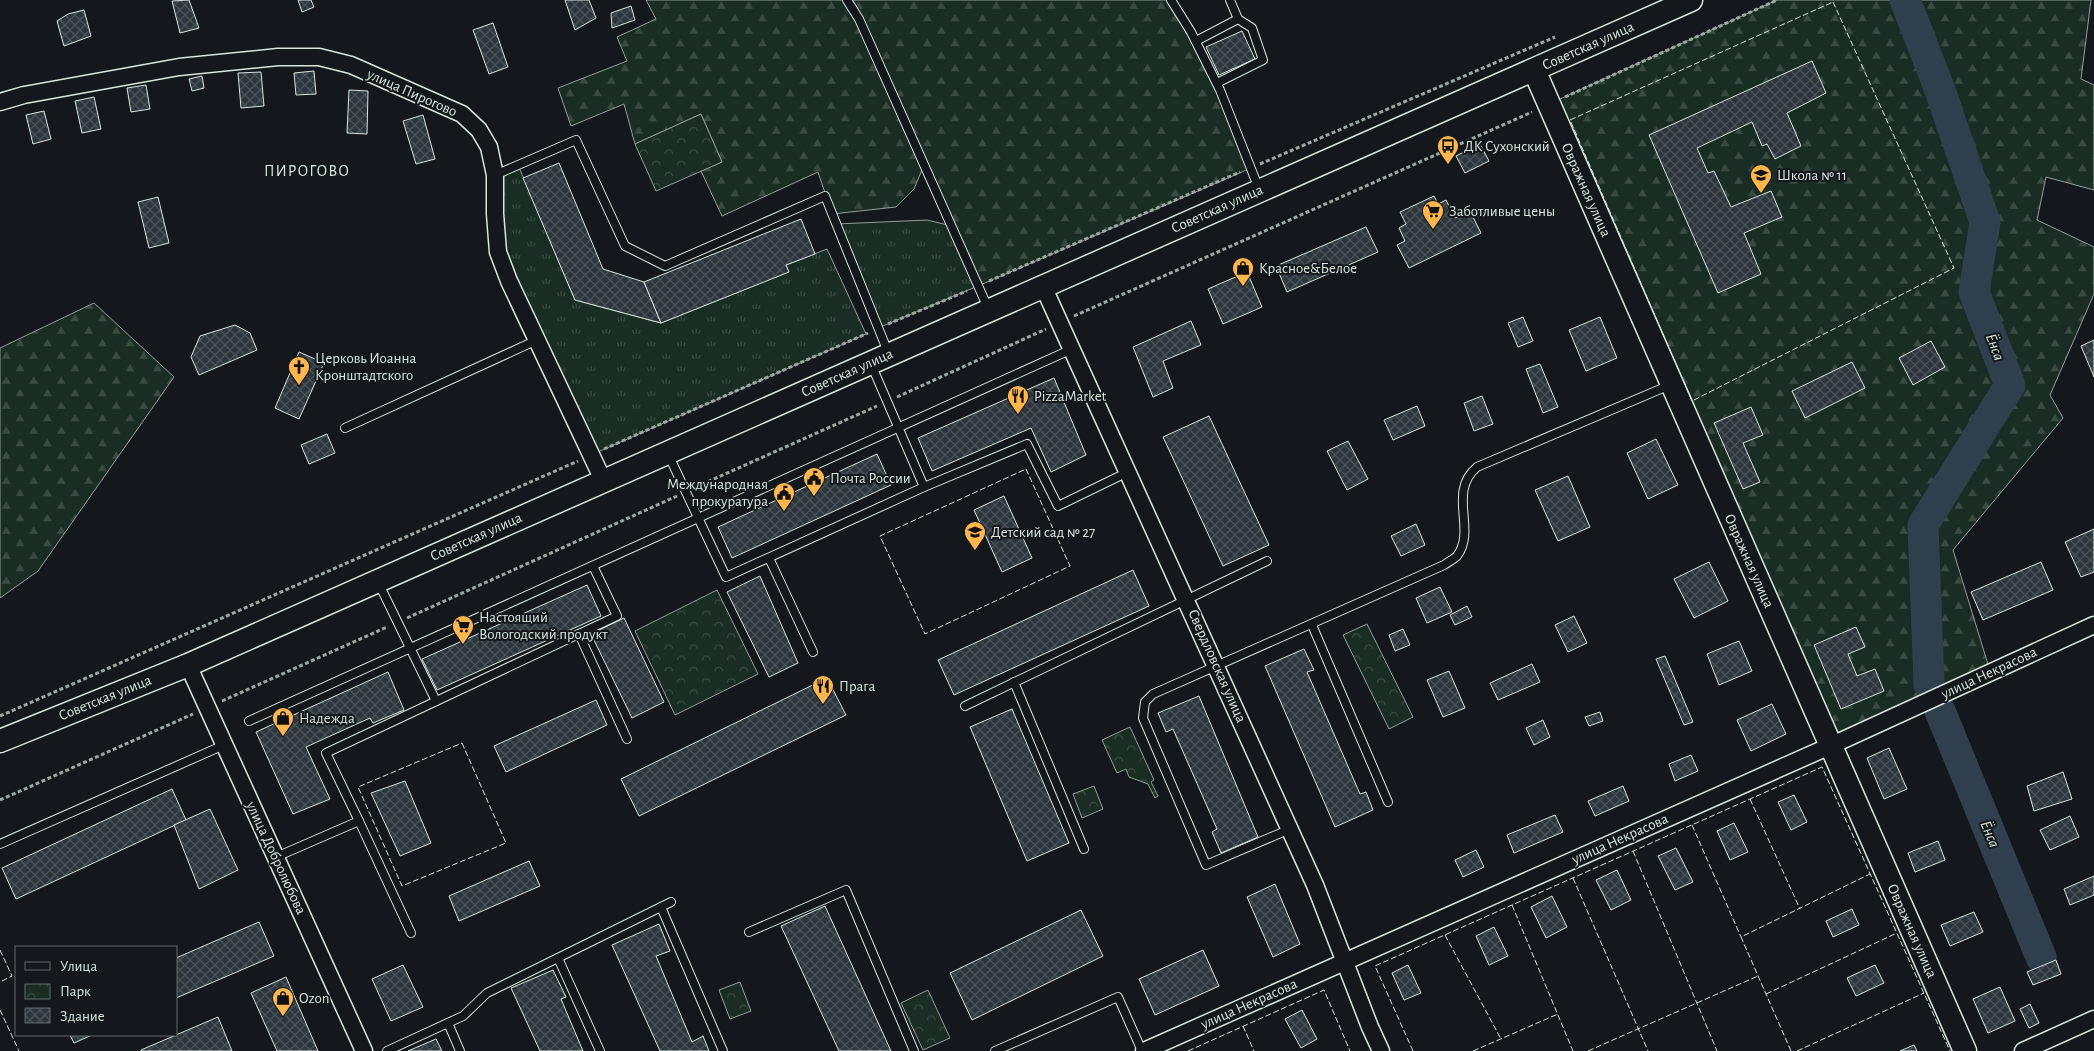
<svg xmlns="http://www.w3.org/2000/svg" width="2094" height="1051" font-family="'Alegreya Sans',sans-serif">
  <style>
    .grass { fill: url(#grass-tufts); stroke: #939e99 }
    .forest { fill: url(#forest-firs); stroke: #939e99 }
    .park { fill: url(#park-crowns); stroke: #939e99 }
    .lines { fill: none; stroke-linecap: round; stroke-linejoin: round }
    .river { stroke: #2f3f4d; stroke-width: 31 }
    .building { fill: url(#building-cross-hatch); stroke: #d8e6dc }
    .lane-casing { stroke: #d8e6dc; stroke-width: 10 }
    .street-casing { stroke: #d8e6dc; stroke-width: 19 }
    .secondary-casing { stroke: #d8e6dc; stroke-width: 25 }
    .path { stroke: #9da8a2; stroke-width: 3; stroke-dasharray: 4 2.5; stroke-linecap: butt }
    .lane { stroke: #14181c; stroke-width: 8 }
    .street { stroke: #14181c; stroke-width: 16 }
    .secondary { stroke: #14181c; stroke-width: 22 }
    .fence { stroke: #d8e6dc; stroke-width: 1; stroke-dasharray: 6 2.5; stroke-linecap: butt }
    .labels { text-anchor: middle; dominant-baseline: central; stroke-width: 4; stroke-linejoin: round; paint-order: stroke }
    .street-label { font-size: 15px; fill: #d8e6dc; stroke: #14181c }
    .poi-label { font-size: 15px; fill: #d8e6dc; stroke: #14181c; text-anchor: start }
    .neighbourhood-label { font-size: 16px; letter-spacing: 1px; fill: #d8e6dc; stroke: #14181c }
    .water-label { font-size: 16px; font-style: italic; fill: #d8e6dc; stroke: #14181c }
  </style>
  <defs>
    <pattern id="grass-tufts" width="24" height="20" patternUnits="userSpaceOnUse" patternTransform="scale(1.25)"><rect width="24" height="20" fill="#1a2d24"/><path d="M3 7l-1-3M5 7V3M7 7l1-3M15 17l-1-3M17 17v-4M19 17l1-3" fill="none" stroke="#3b4b43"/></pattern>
    <pattern id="forest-firs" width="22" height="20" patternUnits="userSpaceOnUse" patternTransform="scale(1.25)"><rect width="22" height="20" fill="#1a2d24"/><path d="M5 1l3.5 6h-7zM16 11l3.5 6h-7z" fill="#3b4b43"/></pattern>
    <pattern id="park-crowns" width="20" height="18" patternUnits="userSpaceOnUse" patternTransform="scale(1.25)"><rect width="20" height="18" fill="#1a2d24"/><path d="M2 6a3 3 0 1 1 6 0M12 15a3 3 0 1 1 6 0" fill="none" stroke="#3b4b43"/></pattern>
    <pattern id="building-cross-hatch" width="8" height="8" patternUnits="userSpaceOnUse" patternTransform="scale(1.25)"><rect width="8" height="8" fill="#2c363c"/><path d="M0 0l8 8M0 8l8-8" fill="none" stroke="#4a5358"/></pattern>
  </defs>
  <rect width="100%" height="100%" fill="#14181c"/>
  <g class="grass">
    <path d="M518,165L575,300L661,323L788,272L786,265L827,249L866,334L591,455L509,281L495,175Z"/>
    <path d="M927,220L952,226L978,286L878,328L836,224Z"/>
  </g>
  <g class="forest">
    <path d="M646,0H1171L1191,32L1251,168L978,286L924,165L914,189L896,207L832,214L818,172L722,216L701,171L722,162L701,114L635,144L624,104L571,126L558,88L627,61L617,37L656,19Z"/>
    <path d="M1777,0H2091L2081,79L2094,85V190L2046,177L2037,220L2094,247V294L2050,395L2063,418L1953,550L1990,671L1830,746L1549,104Z"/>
    <path d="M94,303L174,377L38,571L0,598V348Z"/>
  </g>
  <g class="park">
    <path d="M701,114L722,162L656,191L635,144Z"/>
    <path d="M717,590L758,674L675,715L635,631Z"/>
    <path d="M1367,624L1413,717L1389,729L1343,635Z"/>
    <path d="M1130,727L1154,780L1151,782L1158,796L1155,798L1148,784L1129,777L1126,769L1117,773L1102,740Z"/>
    <path d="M1094,786L1103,809L1082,818L1073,794Z"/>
    <path d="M740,982L751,1011L730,1019L719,990Z"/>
    <path d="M928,990L950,1038L923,1050L901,1003Z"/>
  </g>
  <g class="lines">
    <g class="river">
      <path d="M1905,0L1940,90L1985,222L1974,292L2010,385L1923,525L1929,684"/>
      <path d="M1940,711L2041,957"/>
    </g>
  </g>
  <g class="building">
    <path d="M189,0L199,28L180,33L172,1Z"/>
    <path d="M298,0H311L314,7L302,12Z"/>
    <path d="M565,0H589L596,18L575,30Z"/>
    <path d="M631,6L635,20L612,28L611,13Z"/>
    <path d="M84,10L91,36L64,46L57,21L68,14Z"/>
    <path d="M493,23L508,67L489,74L473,30Z"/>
    <path d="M1242,31L1255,59L1219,75L1206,47Z"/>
    <path d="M1812,61L1826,93L1787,113L1801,146L1775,159L1767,144L1762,146L1752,122L1697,148L1708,173L1714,171L1731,207L1771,191L1782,217L1744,233L1761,274L1718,293L1649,135Z"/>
    <path d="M314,71L316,94L296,95L294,73Z"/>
    <path d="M261,72L264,106L241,108L238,73Z"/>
    <path d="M202,76L204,88L192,91L189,79Z"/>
    <path d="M146,85L150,109L131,112L127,88Z"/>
    <path d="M349,90L368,91L367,134L347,133Z"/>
    <path d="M94,97L101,129L82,133L75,101Z"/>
    <path d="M44,111L51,139L33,144L26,115Z"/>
    <path d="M423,115L435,159L416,164L403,121Z"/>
    <path d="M1480,144L1489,161L1465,173L1456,156Z"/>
    <path d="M559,163L603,269L644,282L661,323L575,300L523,178Z"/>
    <path d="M1434,196L1438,204L1446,200L1455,218L1470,211L1481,233L1409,268L1397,245L1405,241L1399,228L1406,224L1400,212Z"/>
    <path d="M158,197L169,243L149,248L138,202Z"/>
    <path d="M801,219L815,254L786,265L789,272L661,323L644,282Z"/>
    <path d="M1366,227L1378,252L1287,292L1276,266Z"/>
    <path d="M1247,272L1262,307L1223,324L1208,289Z"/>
    <path d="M1523,317L1533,341L1518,347L1508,323Z"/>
    <path d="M1600,317L1617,358L1586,371L1569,330Z"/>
    <path d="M1191,321L1201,345L1163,361L1173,388L1153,397L1133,347Z"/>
    <path d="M235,325L250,333L257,350L199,375L191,357L200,336Z"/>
    <path d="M2094,340V377L2081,346Z"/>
    <path d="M1931,341L1945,367L1913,385L1899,358Z"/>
    <path d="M299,352L324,363L299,419L275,408Z"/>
    <path d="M1852,362L1865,388L1805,418L1792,391Z"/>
    <path d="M1540,364L1558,407L1543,413L1526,369Z"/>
    <path d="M1054,378L1086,455L1051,472L1031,428L932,471L918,438Z"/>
    <path d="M1482,396L1493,424L1474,431L1464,403Z"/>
    <path d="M1417,406L1425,426L1393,440L1384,420Z"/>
    <path d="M1751,407L1763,435L1743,443L1760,482L1743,489L1714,423Z"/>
    <path d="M1209,416L1269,545L1223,566L1163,437Z"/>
    <path d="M327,434L335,453L309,464L301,445Z"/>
    <path d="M1656,439L1678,485L1648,499L1627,453Z"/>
    <path d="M1348,441L1368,479L1347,490L1327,451Z"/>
    <path d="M877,454L891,485L732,558L718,527Z"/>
    <path d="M1568,476L1590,527L1558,541L1535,490Z"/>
    <path d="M1004,496L1032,558L1002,572L974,510Z"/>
    <path d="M1416,524L1425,545L1401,556L1391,536Z"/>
    <path d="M2094,529V572L2081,577L2065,542Z"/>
    <path d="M1709,562L1728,601L1694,618L1674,579Z"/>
    <path d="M2041,562L2053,590L1983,620L1971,592Z"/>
    <path d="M1133,570L1149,606L954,695L938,660Z"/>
    <path d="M760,576L798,663L769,677L727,592Z"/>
    <path d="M587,585L601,616L437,690L422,659Z"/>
    <path d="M1440,587L1452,612L1427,623L1416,598Z"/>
    <path d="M1467,606L1472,617L1455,625L1450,615Z"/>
    <path d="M1574,616L1587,643L1568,652L1555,625Z"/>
    <path d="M624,618L664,702L632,718L591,634Z"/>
    <path d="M1856,627L1865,647L1848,654L1857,676L1875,669L1884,691L1841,709L1814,645Z"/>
    <path d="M1403,629L1410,645L1395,651L1389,635Z"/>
    <path d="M1739,641L1752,671L1719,685L1707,654Z"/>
    <path d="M1304,649L1314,670L1307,672L1360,794L1366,792L1373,810L1335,827L1265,666Z"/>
    <path d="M1665,656L1693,722L1684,725L1656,659Z"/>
    <path d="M1532,664L1540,682L1498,700L1490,683Z"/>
    <path d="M1449,671L1465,708L1443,717L1427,680Z"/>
    <path d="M388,672L404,710L373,723L370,718L306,747L330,799L293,814L256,732Z"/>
    <path d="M827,678L846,715L639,816L621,779Z"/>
    <path d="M1199,696L1258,837L1221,853L1212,832L1217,829L1173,729L1166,732L1158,713Z"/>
    <path d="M596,700L607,725L506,772L494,746Z"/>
    <path d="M1772,704L1786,734L1751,751L1737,720Z"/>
    <path d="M1012,709L1069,843L1027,861L970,727Z"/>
    <path d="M1600,712L1603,721L1589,726L1585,717Z"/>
    <path d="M1543,720L1550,737L1534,745L1526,728Z"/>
    <path d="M1889,748L1907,789L1884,799L1867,758Z"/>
    <path d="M1691,755L1698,771L1675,781L1669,764Z"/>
    <path d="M2063,772L2072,799L2034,811L2027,786Z"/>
    <path d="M405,781L431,843L400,856L371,793Z"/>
    <path d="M1623,786L1629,801L1595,816L1588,801Z"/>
    <path d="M172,789L186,820L16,899L2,868Z"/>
    <path d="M1794,795L1807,822L1791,830L1778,802Z"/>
    <path d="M210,809L238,870L199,889L174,825Z"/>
    <path d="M1555,815L1563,832L1514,853L1507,835Z"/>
    <path d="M2070,816L2079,837L2050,850L2040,830Z"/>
    <path d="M1734,823L1748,852L1730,860L1717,831Z"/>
    <path d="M1938,841L1945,860L1915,872L1908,853Z"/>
    <path d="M1676,848L1693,882L1675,890L1658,856Z"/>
    <path d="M1476,850L1484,867L1463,877L1455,860Z"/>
    <path d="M529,861L540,886L459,921L449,896Z"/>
    <path d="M1617,870L1631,900L1611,910L1596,880Z"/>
    <path d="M2094,876V895L2070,905L2064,889Z"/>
    <path d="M1275,884L1300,944L1273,957L1247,897Z"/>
    <path d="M1552,896L1567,927L1546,938L1531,907Z"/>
    <path d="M825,906L891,1051H839L781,926Z"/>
    <path d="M1852,909L1859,925L1833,937L1826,921Z"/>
    <path d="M1081,910L1103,956L972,1020L950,973Z"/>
    <path d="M1974,912L1983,932L1950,946L1941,925Z"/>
    <path d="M259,922L274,956L176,998V958Z"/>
    <path d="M659,924L670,951L656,956L692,1042L703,1036L709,1051H660L612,945Z"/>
    <path d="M1494,927L1508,956L1489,965L1476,936Z"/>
    <path d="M1203,950L1219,986L1155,1015L1139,979Z"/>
    <path d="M2056,960L2061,974L2033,985L2027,972Z"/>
    <path d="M403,965L423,1007L391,1021L372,979Z"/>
    <path d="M1408,965L1421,993L1404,1000L1392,973Z"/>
    <path d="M1875,965L1884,983L1856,996L1847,978Z"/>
    <path d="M553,970L566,997L561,999L583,1051H540L511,988Z"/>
    <path d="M286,977L318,1051H277L251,993Z"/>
    <path d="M2000,987L2015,1021L1988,1033L1973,999Z"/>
    <path d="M2030,1004L2039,1023L2029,1028L2020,1009Z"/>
    <path d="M1302,1010L1317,1039L1301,1048L1285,1019Z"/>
    <path d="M218,1017L232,1051H141V1050Z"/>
    <path d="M70,1035H92L74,1043Z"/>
    <path d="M436,1039L442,1051H408Z"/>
    <path d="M1914,1045L1917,1051H1900Z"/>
  </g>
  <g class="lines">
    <g class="lane-casing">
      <g id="lane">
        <path d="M847,0L859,19L988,308"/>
        <path d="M1171,0L1191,32L1220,90L1259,189"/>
        <path d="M1196,41L1238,19"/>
        <path d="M1217,83L1263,60L1252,28L1238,19L1230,0"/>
        <path d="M495,175L576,140L625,246L665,266L825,196L888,352"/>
        <path d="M871,364L924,487"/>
        <path d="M345,428L537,340"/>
        <path d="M668,454L726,577L924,487L1027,444L1058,506L1128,472"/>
        <path d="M769,558L813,652"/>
        <path d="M378,582L436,701"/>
        <path d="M1312,625L1388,802"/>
        <path d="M579,634L627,739"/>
        <path d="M1014,682L1084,849"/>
        <path d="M965,706L1267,561"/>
        <path d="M249,721L1072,349"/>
        <path d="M359,821L411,933"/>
        <path d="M1290,829L1206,865L1143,718L1145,702L1153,694L1444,565C1448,562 1454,559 1457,556C1477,530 1447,492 1477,467L1670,385"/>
        <path d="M0,844L224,745"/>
        <path d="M276,857L359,821L326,753L617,616L593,566"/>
        <path d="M661,907L723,1051"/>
        <path d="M749,932L846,890L914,1051"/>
        <path d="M558,958L600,1051"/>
        <path d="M448,1023L460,1051"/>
        <path d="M387,1051L463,1016L487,993L671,902"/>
        <path d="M995,1051L1118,997L1142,1051"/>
      </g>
    </g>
    <g class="street-casing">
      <g id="street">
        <path d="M0,102L24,95L179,67L278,57H319L351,65L462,114L479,130L489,147L495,175V214L498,252L509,281L603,480"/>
        <path d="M1043,286L1315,885L1370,1027L1381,1051"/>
        <path d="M188,665L364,1051"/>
        <path d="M1144,1051L1830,746L2094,625"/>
        <path d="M2023,1051L2094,1019"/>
      </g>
    </g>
    <g class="secondary-casing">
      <g id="secondary">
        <path d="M1534,70L1965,1051"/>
        <path d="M0,741L188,665L1691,0"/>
      </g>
    </g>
    <g class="path">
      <path d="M1565,97L1777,0"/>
      <path d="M1260,164L1555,37"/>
      <path d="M989,281L1240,172"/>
      <path d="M1074,316L1532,112"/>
      <path d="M888,324L967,291"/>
      <path d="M897,397L1046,329"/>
      <path d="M604,449L868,333"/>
      <path d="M696,487L877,406"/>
      <path d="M407,618L677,496"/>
      <path d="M222,701L387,627"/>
      <path d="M0,716L578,461"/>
      <path d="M0,800L193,714"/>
    </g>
    <use href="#lane" class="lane"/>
    <use href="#street" class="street"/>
    <use href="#secondary" class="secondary"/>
    <g class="fence">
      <path d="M1833,2L1954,268L1692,401L1570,120Z"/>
      <path d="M1026,469L1070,566L925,634L880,536Z"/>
      <path d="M462,743L506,843L402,886L358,787Z"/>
      <path d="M1750,799L1800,909"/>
      <path d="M1692,825L1741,937"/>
      <path d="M1633,851L1717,1051"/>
      <path d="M1573,878L1648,1051"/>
      <path d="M1512,905L1573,1051"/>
      <path d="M1445,935L1501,1039"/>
      <path d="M0,950L12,976L0,982"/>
      <path d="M1766,994L1897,933"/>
      <path d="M0,1010L19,1051"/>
      <path d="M1243,1026L1254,1051"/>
      <path d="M1188,1051L1324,990L1350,1051"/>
      <path d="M1413,1051L1375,966L1822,767L1950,1051"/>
      <path d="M1473,1051L1558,1014"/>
      <path d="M1588,1051L1758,976"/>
      <path d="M1791,1051L1741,937L1870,874"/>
      <path d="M1797,1051L1924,993"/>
    </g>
  </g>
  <defs>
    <g id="bus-pin" transform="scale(1.125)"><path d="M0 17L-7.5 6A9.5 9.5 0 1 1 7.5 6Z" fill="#ffb74d" stroke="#14181c"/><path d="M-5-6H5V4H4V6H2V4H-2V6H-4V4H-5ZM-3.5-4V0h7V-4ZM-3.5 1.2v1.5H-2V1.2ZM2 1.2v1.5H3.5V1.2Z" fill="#111"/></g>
    <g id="school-pin" transform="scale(1.125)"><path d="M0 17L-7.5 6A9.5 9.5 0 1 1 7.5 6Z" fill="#ffb74d" stroke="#14181c"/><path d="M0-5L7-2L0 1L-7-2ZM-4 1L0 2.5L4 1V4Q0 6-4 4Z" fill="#111"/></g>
    <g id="supermarket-pin" transform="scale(1.125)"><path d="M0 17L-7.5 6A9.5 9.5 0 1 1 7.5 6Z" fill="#ffb74d" stroke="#14181c"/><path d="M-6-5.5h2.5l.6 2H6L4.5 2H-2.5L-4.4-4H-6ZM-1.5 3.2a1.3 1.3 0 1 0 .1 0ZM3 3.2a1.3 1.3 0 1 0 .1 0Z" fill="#111"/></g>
    <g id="shop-pin" transform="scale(1.125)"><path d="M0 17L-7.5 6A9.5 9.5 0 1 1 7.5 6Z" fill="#ffb74d" stroke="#14181c"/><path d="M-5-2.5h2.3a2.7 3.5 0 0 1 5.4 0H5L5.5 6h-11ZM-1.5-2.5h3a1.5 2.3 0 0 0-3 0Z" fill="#111"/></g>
    <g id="church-pin" transform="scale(1.125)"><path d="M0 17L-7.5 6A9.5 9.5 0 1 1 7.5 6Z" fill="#ffb74d" stroke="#14181c"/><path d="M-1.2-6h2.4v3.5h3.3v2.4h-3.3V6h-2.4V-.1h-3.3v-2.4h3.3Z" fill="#111"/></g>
    <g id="restaurant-pin" transform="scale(1.125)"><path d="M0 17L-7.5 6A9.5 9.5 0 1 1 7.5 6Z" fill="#ffb74d" stroke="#14181c"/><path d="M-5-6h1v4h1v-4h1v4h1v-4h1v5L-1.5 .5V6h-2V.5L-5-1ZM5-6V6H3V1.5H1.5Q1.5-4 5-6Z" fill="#111"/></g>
    <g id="civic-pin" transform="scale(1.125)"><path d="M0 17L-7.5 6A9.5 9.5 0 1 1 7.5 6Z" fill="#ffb74d" stroke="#14181c"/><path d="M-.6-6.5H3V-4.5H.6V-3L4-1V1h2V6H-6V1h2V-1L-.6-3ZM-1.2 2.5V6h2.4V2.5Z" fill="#111"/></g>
  </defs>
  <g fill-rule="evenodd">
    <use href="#bus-pin" x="1448" y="146"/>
    <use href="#school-pin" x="1761" y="175"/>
    <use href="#supermarket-pin" x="1433" y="211"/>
    <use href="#shop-pin" x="1243" y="268"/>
    <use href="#church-pin" x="299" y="367"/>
    <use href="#restaurant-pin" x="1018" y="396"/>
    <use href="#civic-pin" x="814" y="478"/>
    <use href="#civic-pin" x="784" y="493"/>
    <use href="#school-pin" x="975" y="532"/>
    <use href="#supermarket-pin" x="463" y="626"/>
    <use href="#restaurant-pin" x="823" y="686"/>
    <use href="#shop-pin" x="283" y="718"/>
    <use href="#shop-pin" x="283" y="998"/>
  </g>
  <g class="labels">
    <g class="street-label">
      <text transform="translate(1588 46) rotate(-24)">Советская улица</text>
      <text transform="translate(412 93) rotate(24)">улица Пирогово</text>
      <text transform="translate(1586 190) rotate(66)">Овражная улица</text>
      <text transform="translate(1217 209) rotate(-24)">Советская улица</text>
      <text transform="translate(847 373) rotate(-24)">Советская улица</text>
      <text transform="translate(476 537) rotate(-24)">Советская улица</text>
      <text transform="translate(1749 561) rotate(66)">Овражная улица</text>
      <text transform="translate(1217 666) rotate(66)">Свердловская улица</text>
      <text transform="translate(1989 673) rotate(-25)">улица Некрасова</text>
      <text transform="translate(105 698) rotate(-22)">Советская улица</text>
      <text transform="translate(1620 839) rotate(-24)">улица Некрасова</text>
      <text transform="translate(276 858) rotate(65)">улица Добролюбова</text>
      <text transform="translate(1912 931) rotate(66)">Овражная улица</text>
      <text transform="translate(1249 1004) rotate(-24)">улица Некрасова</text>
    </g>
    <g class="poi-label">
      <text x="1464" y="146">ДК Сухонский</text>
      <text x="1777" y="175">Школа № 11</text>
      <text x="1449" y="211">Заботливые цены</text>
      <text x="1259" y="268">Красное&amp;Белое</text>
      <text x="315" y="358">Церковь Иоанна<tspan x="315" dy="17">Кронштадтского</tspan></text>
      <text x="1034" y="396">PizzaMarket</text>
      <text x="830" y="478">Почта России</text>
      <text x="768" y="484" text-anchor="end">Международная<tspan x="768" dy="17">прокуратура</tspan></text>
      <text x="991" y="532">Детский сад № 27</text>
      <text x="479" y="617">Настоящий<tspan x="479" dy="17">Вологодский продукт</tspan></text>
      <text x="839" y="686">Прага</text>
      <text x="299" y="718">Надежда</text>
      <text x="299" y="998">Ozon</text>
    </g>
    <g class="neighbourhood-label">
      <text x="307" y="171">ПИРОГОВО</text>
    </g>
    <g class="water-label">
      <text transform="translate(1995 347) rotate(69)">Ёнса</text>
      <text transform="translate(1990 834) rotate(68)">Ёнса</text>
    </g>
  </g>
  <rect x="15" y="946" width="162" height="90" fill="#14181c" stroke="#626a69"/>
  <rect x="25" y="962" width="25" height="8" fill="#14181c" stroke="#626a69"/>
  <text x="60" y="971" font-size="15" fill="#d8e6dc">Улица</text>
  <rect x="25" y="984" width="25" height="15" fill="url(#park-crowns)" stroke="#626a69"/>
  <text x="60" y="996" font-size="15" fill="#d8e6dc">Парк</text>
  <rect x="25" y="1008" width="25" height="15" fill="url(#building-cross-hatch)" stroke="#626a69"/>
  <text x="60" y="1021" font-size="15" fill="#d8e6dc">Здание</text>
</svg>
